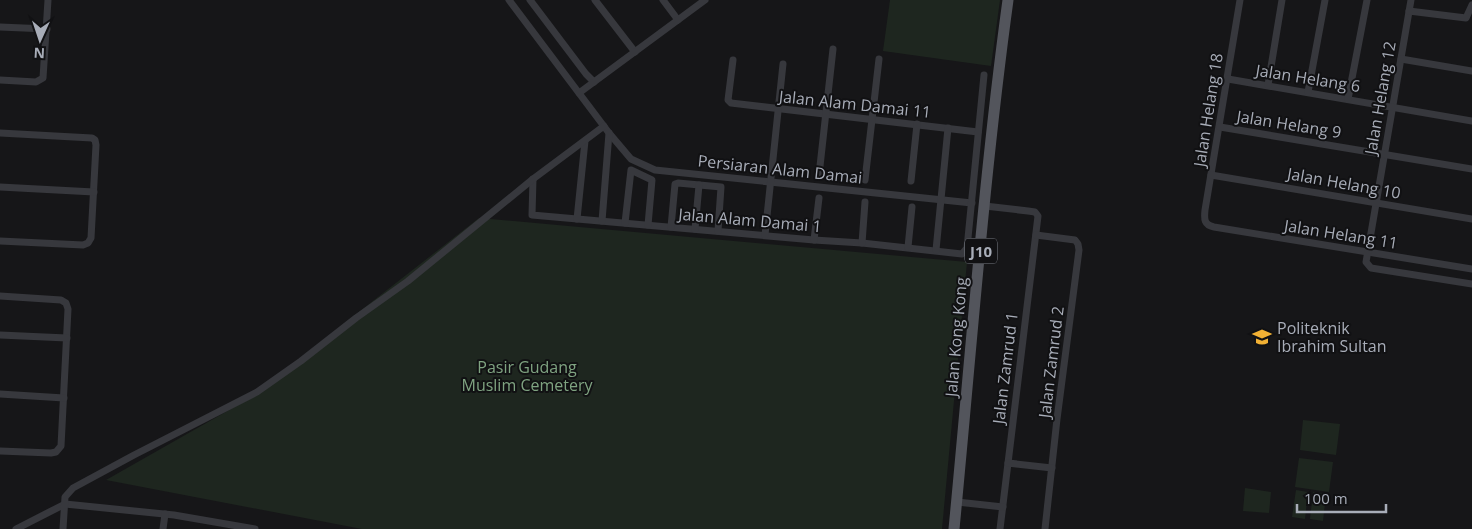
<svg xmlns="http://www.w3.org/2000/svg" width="1472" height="529" font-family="'Open Sans',sans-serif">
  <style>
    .green { fill: #1e261f }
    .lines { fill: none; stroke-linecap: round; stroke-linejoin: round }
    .street { stroke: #37383d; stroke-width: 7 }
    .primary { stroke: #53555c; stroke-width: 11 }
    .labels { text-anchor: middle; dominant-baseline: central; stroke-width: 4; stroke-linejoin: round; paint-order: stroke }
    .shield { fill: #111113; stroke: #7b7e86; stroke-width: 1 }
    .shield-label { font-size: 15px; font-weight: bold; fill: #a8adb8 }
    .street-label { font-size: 16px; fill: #a8adb8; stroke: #111113 }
    .poi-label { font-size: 16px; fill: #a8adb8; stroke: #111113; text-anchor: start }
    .park-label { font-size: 16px; fill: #7fa381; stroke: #111113 }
  </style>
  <rect width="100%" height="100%" fill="#161618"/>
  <g class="green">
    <path d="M890,0H1000L991,66L883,51Z"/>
    <path d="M479,218L967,262L942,529H362L106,480L245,401Z"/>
    <path d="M1303,420L1340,424L1336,455L1300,450Z"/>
    <path d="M1299,458L1333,462L1329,492L1295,487Z"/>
    <path d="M1245,488L1271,492L1269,513L1243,511Z"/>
    <path d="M1296,490L1308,492L1305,519L1292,517Z"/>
    <path d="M1313,492L1326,494L1323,521L1310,519Z"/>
  </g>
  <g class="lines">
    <g class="street">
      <path d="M509,0L609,133L631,159L655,170L972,203"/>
      <path d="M530,0L586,74L594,82"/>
      <path d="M595,0L635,52"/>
      <path d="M663,0L678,20"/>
      <path d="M1240,0L1205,210C1204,219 1204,225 1214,227L1472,269"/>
      <path d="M1411,0L1366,262L1371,268L1472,284"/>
      <path d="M1409,11L1466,18L1472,5"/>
      <path d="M0,27L47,29"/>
      <path d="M1401,59L1472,71"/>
      <path d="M733,60L728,100L731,103L978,132"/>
      <path d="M1228,79L1472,121"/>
      <path d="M0,80L36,82L43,78L48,0"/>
      <path d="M1268,85L1282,0"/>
      <path d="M1308,92L1325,0"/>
      <path d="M579,93L705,0"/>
      <path d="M1348,99L1367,0"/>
      <path d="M1220,127L1472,169"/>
      <path d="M0,133L92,138L95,140L96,145L91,238L88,243L83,245L0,241"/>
      <path d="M819,175L833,49"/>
      <path d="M1211,175L1472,219"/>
      <path d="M533,179L532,215L814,240L862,243L962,254L967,248L984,75"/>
      <path d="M865,180L879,59"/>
      <path d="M911,181L917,124"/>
      <path d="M0,187L94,192"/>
      <path d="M985,206L1028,211L1035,212L1038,216L1000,529"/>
      <path d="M577,219L585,141"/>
      <path d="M602,221L609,133"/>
      <path d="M625,223L631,170L652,180L648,225"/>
      <path d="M671,227L675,184L678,183L721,187L718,231"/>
      <path d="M695,229L699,185"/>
      <path d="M765,235L783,64"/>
      <path d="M1036,235L1075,240L1078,244L1079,250L1057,419L1045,529"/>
      <path d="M814,240L819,198"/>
      <path d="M862,243L865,202"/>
      <path d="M908,247L912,207"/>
      <path d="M936,250L948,128"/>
      <path d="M0,296L61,300L66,303L68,309L61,446L56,452L51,453L0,451"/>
      <path d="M0,335L67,338"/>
      <path d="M0,394L64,398"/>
      <path d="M1008,463L1052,468"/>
      <path d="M957,502L1003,507"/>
      <path d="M16,529L65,504L174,515L255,529"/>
      <path d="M63,529L65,497L73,488L134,455L257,392L301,361L356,318L408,281L533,179L604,126"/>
      <path d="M163,529L165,514"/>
    </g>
    <path class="primary" d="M954,529C971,353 984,175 1008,0"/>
  </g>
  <defs>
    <g id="university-bare" transform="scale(1.5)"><path d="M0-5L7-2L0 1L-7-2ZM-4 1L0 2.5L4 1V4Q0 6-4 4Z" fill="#f2b134" stroke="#111113" stroke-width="2.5" paint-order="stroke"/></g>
  </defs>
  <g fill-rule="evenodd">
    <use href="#university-bare" x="1262" y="337"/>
  </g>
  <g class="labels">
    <rect class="shield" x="965" y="238.5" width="32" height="25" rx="4"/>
    <g class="shield-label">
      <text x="981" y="251">J10</text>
    </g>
    <g class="street-label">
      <text transform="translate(1308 78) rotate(9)">Jalan Helang 6</text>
      <text transform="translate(1380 98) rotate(-80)">Jalan Helang 12</text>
      <text transform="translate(855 104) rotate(6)">Jalan Alam Damai 11</text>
      <text transform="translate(1208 110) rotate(-81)">Jalan Helang 18</text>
      <text transform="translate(1289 124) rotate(9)">Jalan Helang 9</text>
      <text transform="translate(780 169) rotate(6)">Persiaran Alam Damai</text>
      <text transform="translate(1344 183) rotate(10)">Jalan Helang 10</text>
      <text transform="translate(750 220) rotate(5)">Jalan Alam Damai 1</text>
      <text transform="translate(1341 234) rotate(9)">Jalan Helang 11</text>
      <text transform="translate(956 337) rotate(-85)">Jalan Kong Kong</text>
      <text transform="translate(1051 362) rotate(-83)">Jalan Zamrud 2</text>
      <text transform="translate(1005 368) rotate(-83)">Jalan Zamrud 1</text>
    </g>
    <g class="poi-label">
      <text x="1277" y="328">Politeknik<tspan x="1277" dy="18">Ibrahim Sultan</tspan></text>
    </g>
    <g class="park-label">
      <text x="527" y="367">Pasir Gudang<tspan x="527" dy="18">Muslim Cemetery</tspan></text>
    </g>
  </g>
  <g transform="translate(40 40) rotate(183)" stroke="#111113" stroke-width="4" paint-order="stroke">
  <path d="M0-4L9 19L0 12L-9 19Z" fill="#a8adb8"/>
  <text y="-8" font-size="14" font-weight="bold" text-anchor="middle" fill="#a8adb8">N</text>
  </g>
  <path d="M1297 504v8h89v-8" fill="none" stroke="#a8adb8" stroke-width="2.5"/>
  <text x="1304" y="504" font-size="15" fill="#a8adb8" stroke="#111113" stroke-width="4" paint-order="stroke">100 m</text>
</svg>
